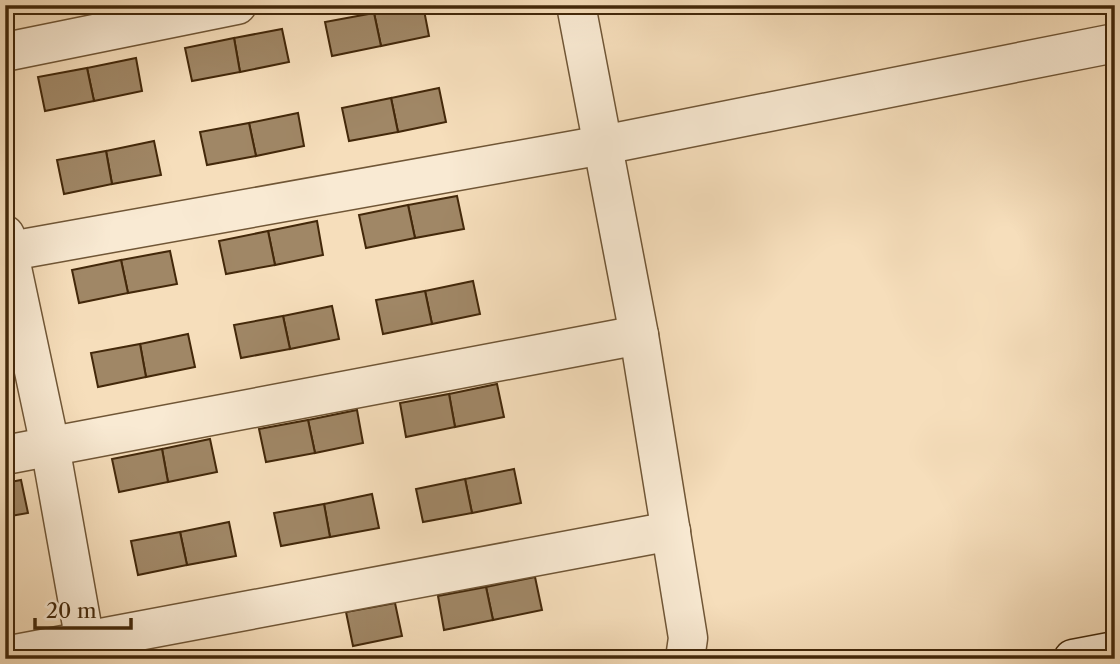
<svg xmlns="http://www.w3.org/2000/svg" width="1120" height="664" font-family="'Libre Caslon Text',serif">
  <style>
    .building { fill: #a08766; stroke: #43280a; stroke-width: 2 }
    .lines { fill: none; stroke-linecap: round; stroke-linejoin: round }
    .street-casing { stroke: #705636; stroke-width: 41 }
    .secondary-casing { stroke: #43280a; stroke-width: 41 }
    .street { stroke: #f9ead3; stroke-width: 38 }
    .secondary { stroke: #f9ead3; stroke-width: 38 }
  </style>
  <rect width="100%" height="100%" fill="#f6debb"/>
  <filter id="stains"><feTurbulence type="fractalNoise" baseFrequency=".00286" numOctaves="4"/><feColorMatrix values="0 0 0 0 .2 0 0 0 0 .09 0 0 0 0 .02 0 0 0 .5 -.17"/></filter>
  <radialGradient id="worn" r=".72"><stop offset=".6" stop-color="#630" stop-opacity="0"/><stop offset="1" stop-color="#630" stop-opacity=".3"/></radialGradient>
  <g class="building">
    <path d="M411,5H423L429,36L381,46L374,13Z"/>
    <path d="M374,13L381,46L332,56L325,22Z"/>
    <path d="M282,29L289,62L240,72L234,38Z"/>
    <path d="M234,38L240,72L192,81L185,48Z"/>
    <path d="M136,58L142,91L94,101L87,68Z"/>
    <path d="M87,68L94,101L45,111L38,77Z"/>
    <path d="M439,88L446,122L398,132L391,98Z"/>
    <path d="M391,98L398,132L349,141L342,108Z"/>
    <path d="M298,113L304,146L256,156L249,123Z"/>
    <path d="M249,123L256,156L207,165L200,132Z"/>
    <path d="M154,141L161,175L112,184L106,151Z"/>
    <path d="M106,151L112,184L64,194L57,160Z"/>
    <path d="M457,196L464,229L415,238L408,205Z"/>
    <path d="M408,205L415,238L366,248L359,215Z"/>
    <path d="M317,221L323,255L275,265L268,231Z"/>
    <path d="M268,231L275,265L226,274L219,241Z"/>
    <path d="M170,251L177,284L128,293L121,260Z"/>
    <path d="M121,260L128,293L79,303L72,270Z"/>
    <path d="M473,281L480,314L432,324L425,291Z"/>
    <path d="M425,291L432,324L383,334L376,300Z"/>
    <path d="M332,306L339,339L290,349L283,316Z"/>
    <path d="M283,316L290,349L241,358L234,325Z"/>
    <path d="M188,334L195,367L146,377L140,344Z"/>
    <path d="M140,344L146,377L98,387L91,353Z"/>
    <path d="M497,384L504,417L455,427L449,394Z"/>
    <path d="M449,394L455,427L406,437L400,403Z"/>
    <path d="M357,410L363,443L315,453L308,420Z"/>
    <path d="M308,420L315,453L266,462L259,429Z"/>
    <path d="M210,439L217,472L168,482L162,449Z"/>
    <path d="M162,449L168,482L119,492L112,459Z"/>
    <path d="M514,469L521,503L472,513L465,479Z"/>
    <path d="M465,479L472,513L423,522L416,489Z"/>
    <path d="M21,480L28,513L5,517V483Z"/>
    <path d="M372,494L379,528L330,537L324,504Z"/>
    <path d="M324,504L330,537L281,546L274,513Z"/>
    <path d="M229,522L236,556L187,565L180,532Z"/>
    <path d="M180,532L187,565L138,575L131,541Z"/>
    <path d="M535,577L542,610L493,620L486,587Z"/>
    <path d="M486,587L493,620L444,630L438,596Z"/>
    <path d="M395,603L402,636L353,646L346,612Z"/>
  </g>
  <g class="lines">
    <g class="street-casing">
      <g id="street">
        <path d="M576,5L639,335L688,638L685,659"/>
        <path d="M5,52L237,5"/>
        <path d="M5,235L50,446L88,659"/>
        <path d="M5,252L603,145L1115,43"/>
        <path d="M5,455L639,335"/>
        <path d="M5,656L671,531"/>
      </g>
    </g>
    <g class="secondary-casing">
      <path id="secondary" d="M1073,659L1115,651"/>
    </g>
    <use href="#street" class="street"/>
    <use href="#secondary" class="secondary"/>
  </g>
  <rect width="1120" height="664" fill="none" stroke="#f6debb" stroke-width="28"/>
  <rect x="7" y="7" width="1106" height="650" fill="none" stroke="#43280a" stroke-width="3.5"/>
  <rect x="14" y="14" width="1092" height="636" fill="none" stroke="#43280a" stroke-width="2"/>
  <path d="M35 618v10h96v-10" fill="none" stroke="#43280a" stroke-width="3.5"/>
  <text x="46" y="618" font-size="21" fill="#43280a" stroke="#f9ead3" stroke-width="5" paint-order="stroke">20 m</text>
  <rect width="100%" height="100%" filter="url(#stains)"/>
  <rect width="100%" height="100%" fill="url(#worn)"/>
</svg>
